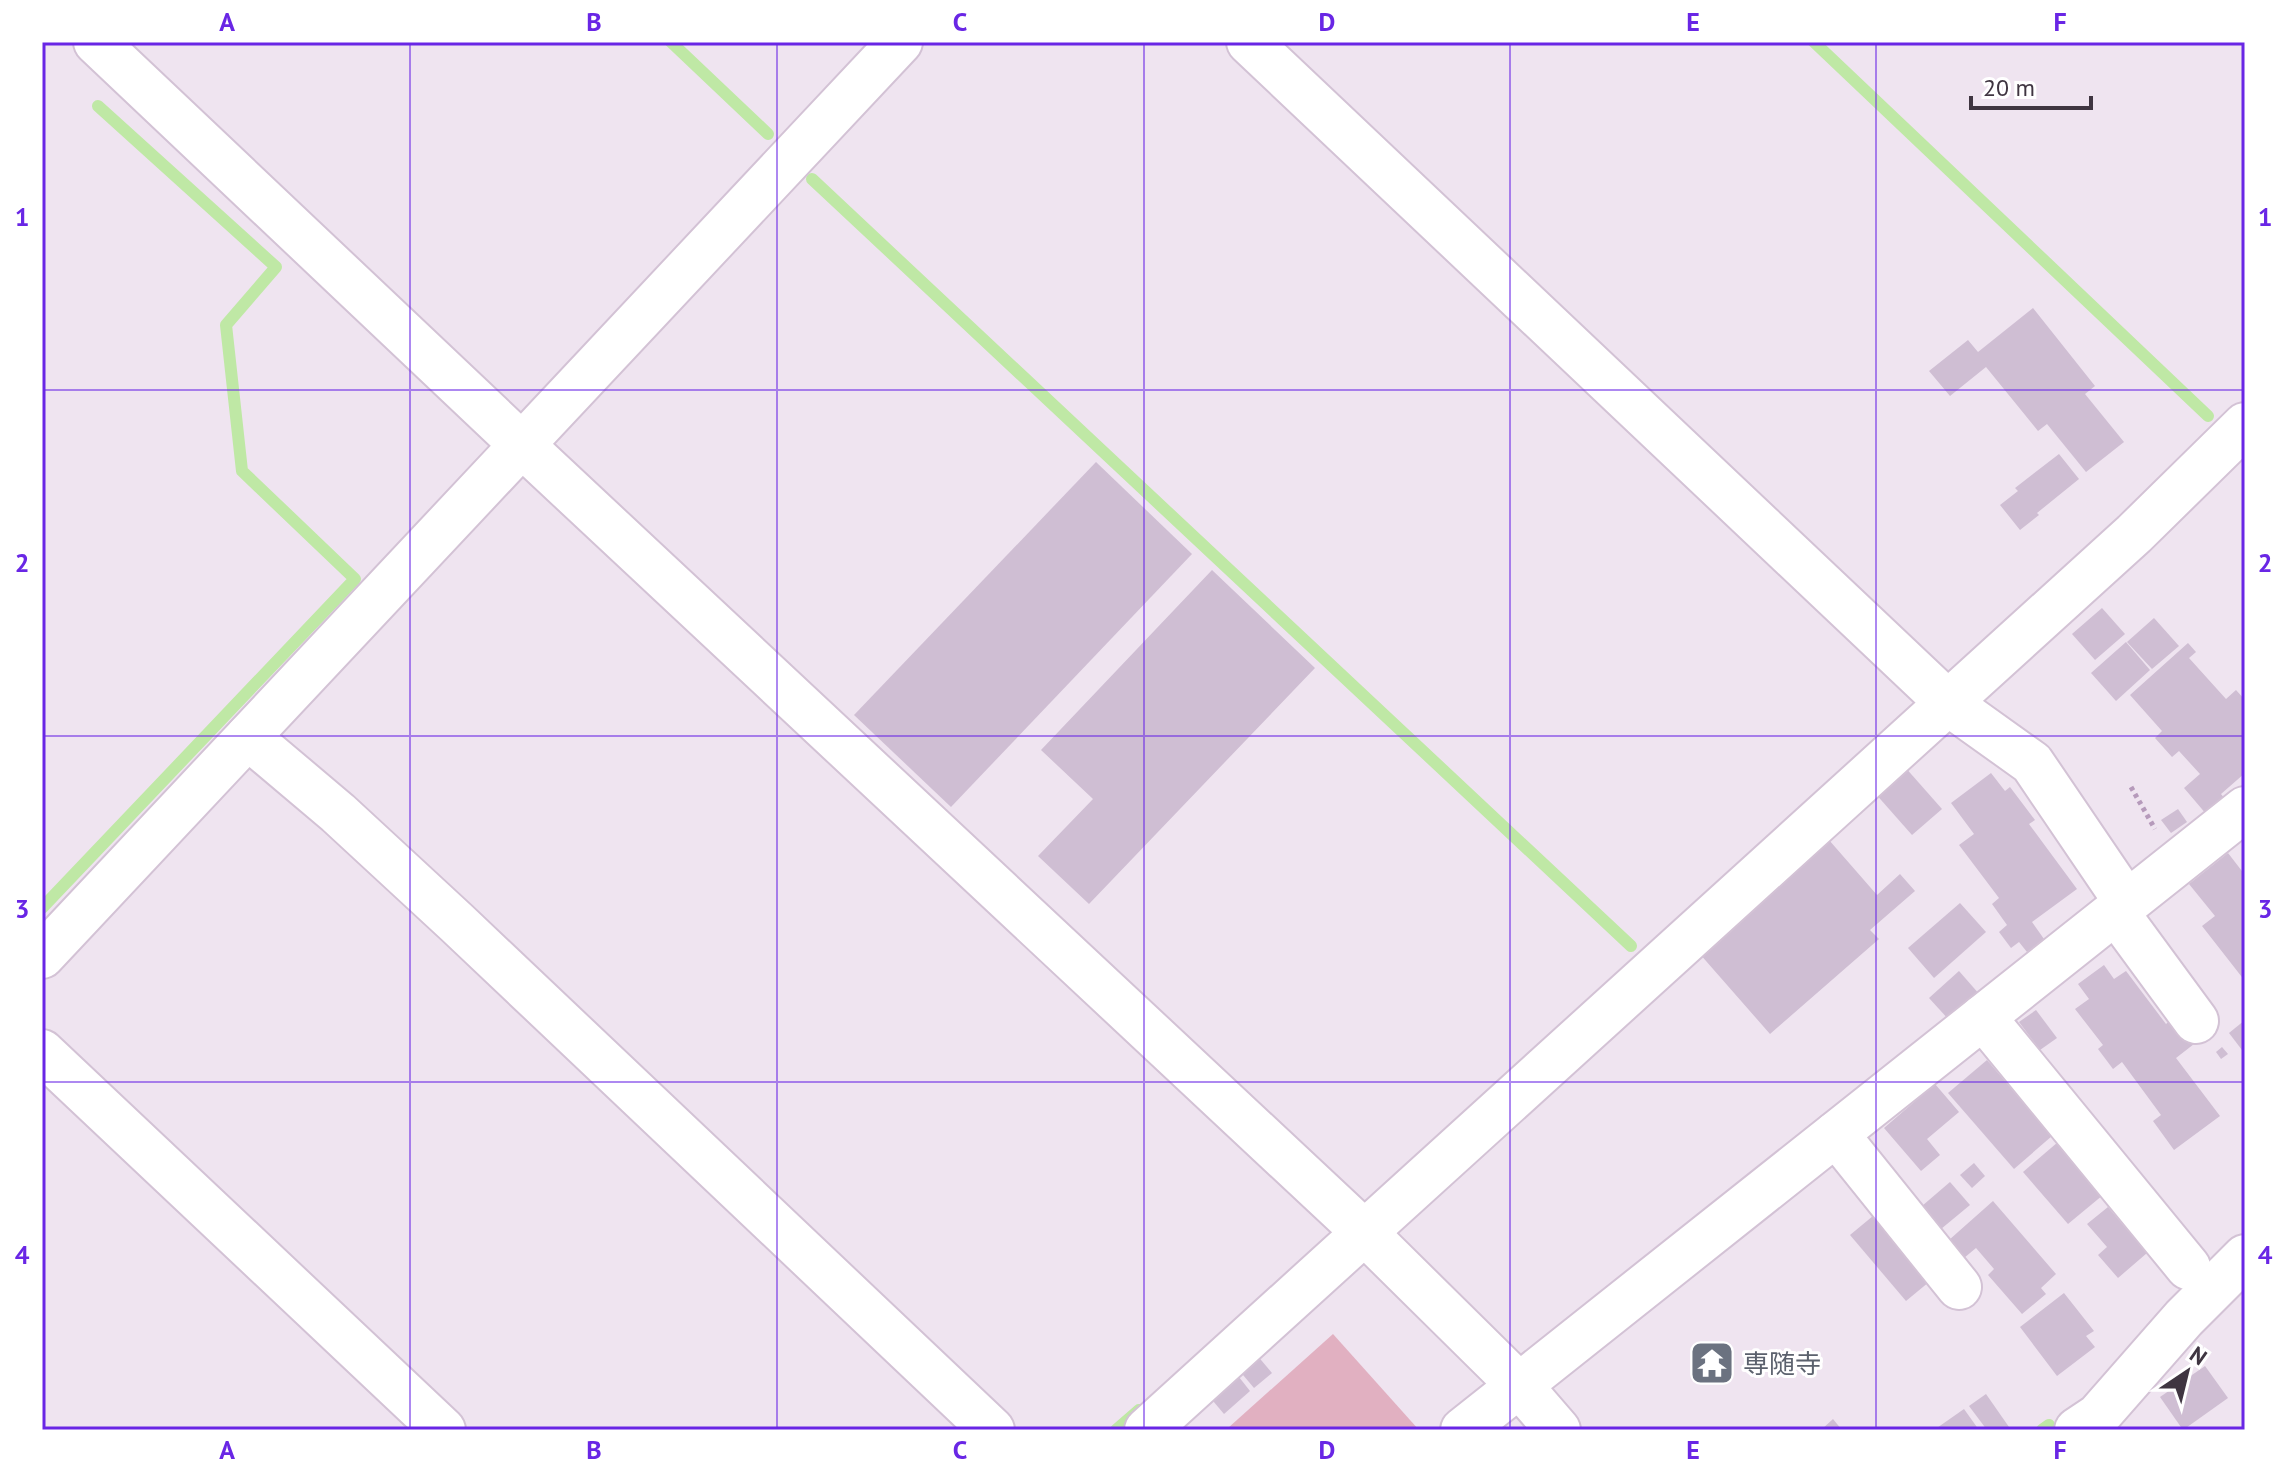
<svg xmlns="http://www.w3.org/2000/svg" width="2287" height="1472" font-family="'PT Sans','Noto Sans JP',sans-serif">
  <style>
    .green { fill: #e1b0c1 }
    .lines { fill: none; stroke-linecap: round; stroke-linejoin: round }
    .stream { stroke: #bfe8a5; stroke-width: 12 }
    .building { fill: #cfbed3 }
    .minor-casing { stroke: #d3c2d5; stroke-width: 48 }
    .path { stroke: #b69abb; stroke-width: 5; stroke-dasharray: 4 4; stroke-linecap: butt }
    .minor { stroke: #fff; stroke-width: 44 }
    .grid { fill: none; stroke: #6926e5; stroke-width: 2; stroke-opacity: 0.55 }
    .labels { text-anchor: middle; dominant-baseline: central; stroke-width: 6; stroke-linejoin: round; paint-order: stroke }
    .worship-label { font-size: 26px; fill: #5b616d; stroke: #fff; text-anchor: start }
    .neatline { fill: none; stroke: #6926e5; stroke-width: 3 }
    .grid-label { font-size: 26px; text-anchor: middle; font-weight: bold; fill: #6926e5 }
  </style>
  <rect width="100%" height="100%" fill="#efe4f0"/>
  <path class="green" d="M1333,1334L1419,1430H1229L1228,1428Z"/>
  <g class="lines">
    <g class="stream">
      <path d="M671,42L768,134"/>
      <path d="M1814,42L2208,416"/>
      <path d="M812,179L1631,946"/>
      <path d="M42,908L355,579L242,471L226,325L276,267L98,106"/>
      <path d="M1116,1430L1139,1410"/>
      <path d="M2042,1430L2049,1425"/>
    </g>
  </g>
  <g class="building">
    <path d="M2033,308L2095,386L2085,394L2124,442L2086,472L2047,424L2038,431L1986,367L1950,396L1929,371L1968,340L1978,352Z"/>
    <path d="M2059,454L2079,479L2037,513L2039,515L2020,530L2000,505L2018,491L2015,488Z"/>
    <path d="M1096,462L1192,554L951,807L854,715Z"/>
    <path d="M1212,570L1315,668L1089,904L1038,856L1093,799L1041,750Z"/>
    <path d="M2102,608L2125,634L2095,660L2072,634Z"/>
    <path d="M2154,618L2179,646L2152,669L2127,642Z"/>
    <path d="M2126,642L2150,670L2116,701L2091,673Z"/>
    <path d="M2188,643L2196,652L2189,658L2226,699L2236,690L2245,700V773L2221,794L2225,799L2207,815L2184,788L2200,774L2179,751L2172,757L2155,738L2162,731L2130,695Z"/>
    <path d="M1904,766L1942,809L1912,835L1874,792Z"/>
    <path d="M1991,773L2005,791L2010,787L2035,820L2029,824L2077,889L2032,922L2044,939L2027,952L2019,942L2011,948L1999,932L2007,925L1992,904L1999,898L1959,845L1974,834L1951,803Z"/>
    <path d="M2178,809L2187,822L2171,833L2161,820Z"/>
    <path d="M1829,840L1877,895L1900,874L1915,891L1870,930L1879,939L1770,1034L1699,953Z"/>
    <path d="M2228,853L2245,875V981L2202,926L2215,916L2189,884Z"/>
    <path d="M1960,903L1986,932L1934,978L1908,948Z"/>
    <path d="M2104,965L2114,979L2126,971L2166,1024L2174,1017L2194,1044L2176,1058L2220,1116L2174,1150L2153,1121L2161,1115L2122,1062L2113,1069L2098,1049L2103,1045L2075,1009L2089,999L2078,984Z"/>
    <path d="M1959,971L1980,995L1950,1021L1929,998Z"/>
    <path d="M2036,1010L2057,1038L2040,1050L2019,1022Z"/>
    <path d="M2245,1020V1054L2229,1033Z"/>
    <path d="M2222,1047L2228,1054L2221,1059L2216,1052Z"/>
    <path d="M1987,1060L2052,1136L2014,1169L1948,1093Z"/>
    <path d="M1935,1084L1959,1112L1927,1139L1940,1155L1921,1171L1884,1128Z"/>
    <path d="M2058,1142L2103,1195L2068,1224L2023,1172Z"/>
    <path d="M1974,1163L1985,1176L1972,1188L1960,1175Z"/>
    <path d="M1950,1182L1970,1205L1941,1229L1922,1206Z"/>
    <path d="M1993,1201L2056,1274L2041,1288L2046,1294L2022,1314L1988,1275L1994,1269L1976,1248L1964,1258L1949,1240Z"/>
    <path d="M2108,1207L2147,1253L2118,1278L2098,1255L2107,1247L2087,1224Z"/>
    <path d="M1879,1211L1935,1277L1906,1301L1850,1235Z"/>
    <path d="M2064,1293L2094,1331L2086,1336L2095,1347L2057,1376L2020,1327Z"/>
    <path d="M1256,1354L1272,1373L1254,1388L1238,1369Z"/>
    <path d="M2205,1366L2228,1398L2183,1430L2160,1397Z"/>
    <path d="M1235,1372L1250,1391L1224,1414L1208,1395Z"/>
    <path d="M1986,1394L2009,1427L2004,1430H1987L1969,1406Z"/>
    <path d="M1964,1409L1979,1430H1934Z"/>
    <path d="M1833,1419L1842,1430H1821Z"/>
  </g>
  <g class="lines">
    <g class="minor-casing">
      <g id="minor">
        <path d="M96,42L522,445L1365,1233L1520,1386L1558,1430"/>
        <path d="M1249,42L1948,703L2032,763L2127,903"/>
        <path d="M248,737L338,813L457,923L992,1430"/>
        <path d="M2116,912L2196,1021"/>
        <path d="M42,956L900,42"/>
        <path d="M1983,1017L2188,1267"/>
        <path d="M42,1052L443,1430"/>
        <path d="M1836,1134L1959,1287"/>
        <path d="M1147,1430L2134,534L2245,425"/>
        <path d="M1463,1430L2245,809"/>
        <path d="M2077,1430L2098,1416L2184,1318L2245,1257"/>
      </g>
    </g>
    <path class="path" d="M2131,787L2155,829"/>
    <use href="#minor" class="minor"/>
  </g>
  <path class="grid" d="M410,42V1430M777,42V1430M1144,42V1430M1510,42V1430M1876,42V1430M42,390H2245M42,736H2245M42,1082H2245"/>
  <defs>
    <g id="temple-square" transform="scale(2.3)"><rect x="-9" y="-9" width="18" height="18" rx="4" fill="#6b7280" stroke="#fff"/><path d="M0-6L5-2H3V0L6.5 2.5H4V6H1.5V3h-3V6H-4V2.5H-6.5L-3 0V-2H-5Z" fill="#fff"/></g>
  </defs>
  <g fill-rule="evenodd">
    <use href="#temple-square" x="1712" y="1363"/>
  </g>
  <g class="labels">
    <g class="worship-label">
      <text x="1743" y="1363">専随寺</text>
    </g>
  </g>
  <rect width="2287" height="1472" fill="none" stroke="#ffffff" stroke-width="88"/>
  <g transform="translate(2187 1372) rotate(35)" stroke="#ffffff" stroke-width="6" paint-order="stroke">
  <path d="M0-6L14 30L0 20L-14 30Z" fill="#3f3541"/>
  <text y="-12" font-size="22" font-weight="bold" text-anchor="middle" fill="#3f3541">N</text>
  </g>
  <path d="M1971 96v12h120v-12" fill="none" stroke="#3f3541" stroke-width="4"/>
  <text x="1983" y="96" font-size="24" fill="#3f3541" stroke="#ffffff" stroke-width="6" paint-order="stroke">20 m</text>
  <rect x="44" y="44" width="2199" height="1384" class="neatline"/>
  <g class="grid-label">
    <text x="227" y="31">A</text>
    <text x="594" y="31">B</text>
    <text x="960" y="31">C</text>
    <text x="1327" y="31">D</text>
    <text x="1693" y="31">E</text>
    <text x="2060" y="31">F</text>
    <text x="22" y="226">1</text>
    <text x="2265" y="226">1</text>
    <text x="22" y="572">2</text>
    <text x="2265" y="572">2</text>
    <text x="22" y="918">3</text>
    <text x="2265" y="918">3</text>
    <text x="22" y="1264">4</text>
    <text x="2265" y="1264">4</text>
    <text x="227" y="1459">A</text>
    <text x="594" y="1459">B</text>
    <text x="960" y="1459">C</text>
    <text x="1327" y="1459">D</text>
    <text x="1693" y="1459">E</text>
    <text x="2060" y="1459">F</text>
  </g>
</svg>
